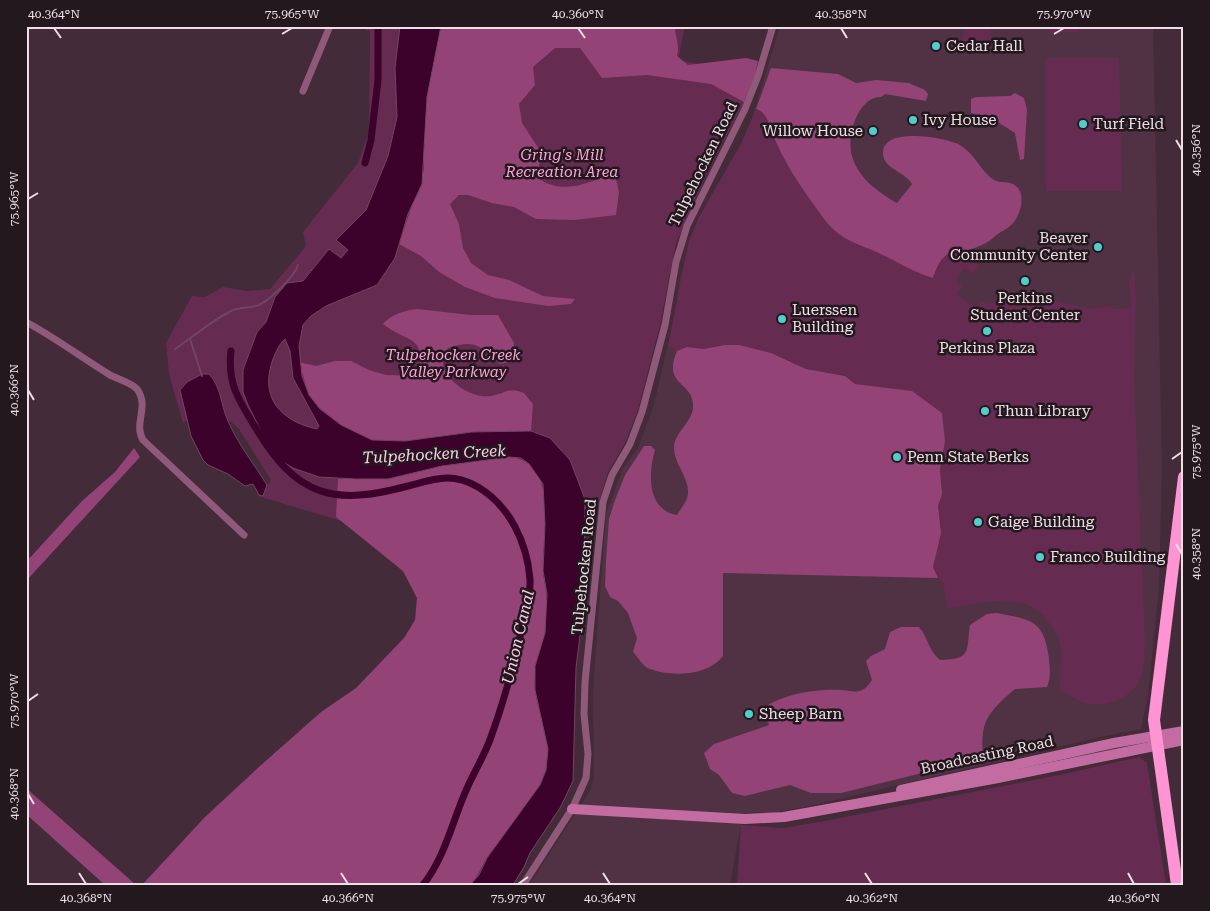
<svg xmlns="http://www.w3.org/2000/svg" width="1210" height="911" font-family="'Roboto Serif',serif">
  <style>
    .built { fill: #503244 }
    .green { fill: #662b51 }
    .forest { fill: #944376 }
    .water { fill: #3d022b; stroke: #724463; fill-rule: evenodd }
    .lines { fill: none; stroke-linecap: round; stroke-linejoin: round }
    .stream { stroke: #724463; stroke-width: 2 }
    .canal { stroke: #3d022b; stroke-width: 7 }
    .street { stroke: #90597a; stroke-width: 7 }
    .secondary { stroke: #c26ca1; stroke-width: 10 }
    .highway { stroke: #fe94d4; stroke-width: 12 }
    .ticks { fill: none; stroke: #eedee6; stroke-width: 2 }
    .poi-dot { fill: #53cdcb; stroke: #22181e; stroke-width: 2 }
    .labels { text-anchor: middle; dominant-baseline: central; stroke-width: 5; stroke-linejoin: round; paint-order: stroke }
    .poi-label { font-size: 15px; fill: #eedee6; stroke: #22181e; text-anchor: start }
    .park-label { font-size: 15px; font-style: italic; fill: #fda3d8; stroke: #22181e }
    .street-label { font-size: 15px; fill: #eedee6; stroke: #22181e }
    .water-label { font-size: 16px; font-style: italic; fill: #facce6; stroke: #22181e }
    .neatline { fill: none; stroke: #eedee6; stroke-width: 2 }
    .ticks-label { font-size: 12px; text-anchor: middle; fill: #eedee6 }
  </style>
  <rect width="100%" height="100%" fill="#432b39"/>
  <path class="built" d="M780,26H1153L1162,467L1159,588L1148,696L1141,729L1100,737L810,806L776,812L743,813L730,885H529L590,791L594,776L593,690L606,515L622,469L638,448L653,408L676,312L678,289L689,241L699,217L741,144L752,119Z"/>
  <g class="green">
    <path d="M366,26H685L678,60L755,75L744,102L708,171L676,243L660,325L638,410L625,443L608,472L595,516H585L584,604L576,668L573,781L560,808L530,853L524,867L513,885H266L413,703L426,596L358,526L258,496L271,480L239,429L212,405L183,423L169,374L166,343L192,296L205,297L223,287L247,291L270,289L306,246L303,232L358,163L369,132L370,31L366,30Z"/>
    <path d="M966,26H991L992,43H960Z"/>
    <path d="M1049,26H1079V32L1049,33Z"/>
    <path d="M1046,58H1119L1122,191H1046Z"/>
    <path d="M756,109C765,111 768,121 771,129C781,159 801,187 819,212C840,243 855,241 885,255C901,263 915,272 933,278L940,259L955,250L979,266L973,274L964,268L956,280L962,286L957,294L976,308L982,301L987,304L1033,295H1039L1040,299L1050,297L1052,292L1055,301L1090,309L1111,306L1112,309L1131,308L1129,277H1131V271H1134L1136,298L1134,379L1145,642C1144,653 1145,666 1141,676C1135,696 1110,707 1091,704C1080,703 1069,695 1060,690C1060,678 1062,664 1061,652C1061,641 1056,632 1050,624C1027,588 981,603 947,609L944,585L938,578L933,567L941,533L938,506L942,494L940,469L945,441L942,413L911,391L855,384L845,376L806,369L782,357L739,345L704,349L687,347L677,351L668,345L689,241L699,217L741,144Z"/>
    <path d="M1139,757L1147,763L1166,885H737L741,825L783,828L819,822L1064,774Z"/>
  </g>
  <g class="forest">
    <path d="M441,26H675C675,38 680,44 677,56L688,65L746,58L758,61L755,75L744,102L711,84L647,75L602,78L580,48H555L533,67L535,85L519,104L522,123L541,152L539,166L541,180C563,194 589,184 611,173L615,175L619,192L616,215L575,220L536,219L514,207L492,203L468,195H459L450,204L459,224L463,248L471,263L488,275L509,280L543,296L575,299L571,304L548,306L495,298L465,287L439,272L421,256L399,244L424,170V134L427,97Z"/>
    <path d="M771,68L838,74L856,83L876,80L909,83L925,90L928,94L926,101L885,94L881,97C858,96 846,137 852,156C858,178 878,192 897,203L912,184C906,172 882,169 883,152C884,127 943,137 958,144C972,151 978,166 990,177C998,184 1002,181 1010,183C1029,188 1021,217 1011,225C1006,230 1000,232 995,236C988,244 965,254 955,250C940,257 938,264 933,278C916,273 901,264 885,256C855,241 840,243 819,212C801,187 781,159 771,129C768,121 765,111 756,109Z"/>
    <path d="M1015,93L1024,98L1027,110L1024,159L1020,160L1015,133L996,121L971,113V99L976,97L1010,96Z"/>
    <path d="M417,309L471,315H498L514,343L513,361L500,364C481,345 474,339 448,348C446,353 443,359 443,363C445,382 473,399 491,396C506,394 507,386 524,393L533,404L531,431L472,432L405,441L372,440L341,425L316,405L309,395L299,362L316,366L335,361H351L369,370L386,375L417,376C428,334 408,344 383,324C392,314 403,311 417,309Z"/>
    <path d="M725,345H739L771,353L806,369L845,376L855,384L912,391L942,413L945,441L940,469L942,494L938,506L941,533L933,567L938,578L723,573V656C708,676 672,677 650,669C643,667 638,657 633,652L637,638L628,613L618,601L610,597L605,586L606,561L609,519L615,500L625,475L644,446H651L655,450C648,474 647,510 677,515C680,510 685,504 687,498C693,481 673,464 674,447C675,431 694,421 693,405C693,381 662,386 677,351L687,347L704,349Z"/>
    <path d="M134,448L140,457L26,581V562L82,501L115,472Z"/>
    <path d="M509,457C561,461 541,537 543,571C543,578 546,586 546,593C548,605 546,619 545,631C543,651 532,669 535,690C538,717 555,745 546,772C537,796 504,835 488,856C481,866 479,876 470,885H142L205,817L260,766L321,712L356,688L404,638L415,620L417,598L403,571L336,517L338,479H388L442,466Z"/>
    <path d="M997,613C1032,620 1044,620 1049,659C1050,669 1051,678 1047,687L1015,689C987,713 980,721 983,758L841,793H811L790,785L745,796L732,793L719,775L710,769L704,753L714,744L769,725L764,708C781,694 819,688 841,690C849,690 856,694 864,689C867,687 870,683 872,680L866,661L871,656L885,649L890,632L901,627H919C929,639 927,648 940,660C972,659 966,652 970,625L987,614Z"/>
    <path d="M26,788L136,885H105L26,814Z"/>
  </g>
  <g class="water">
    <path d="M400,26H441L427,97L422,184L408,214L395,258L377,285L326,306L311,316L303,325L299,346L302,376L309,395L320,409L341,425L372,440L405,441L472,432L531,431L550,438L570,460L585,499L584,604L576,668L573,781L560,808L530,853L524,867L513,885H470L479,875L487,858L540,785L546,770L548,749L535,690V666L545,633L547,594L543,571L545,524L543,484L529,464L521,458L509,457L442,466L388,479H356L319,477L293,468L282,461L265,439L248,405L243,392V370L257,332L266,322L275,297L287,283L303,281L329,249L341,258L348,250L336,240L366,210L388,156L397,117L395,68ZM285,339L290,351L293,378L319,426L317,429C280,421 259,397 273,359C276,352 279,344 285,339Z"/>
    <path d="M202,374H209C221,386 221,406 228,421C238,444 254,464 267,485L263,496L259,495L253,484L245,486L228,474L208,465L203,460L191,436L180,390L187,382Z"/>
  </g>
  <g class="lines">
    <g class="stream">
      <path d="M190,339L202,376"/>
      <path d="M175,349C193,337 210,322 229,312C239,306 249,309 259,305C270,300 295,276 298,265"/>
    </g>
    <g class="canal">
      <path d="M365,163L371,140L378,80V26"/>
      <path d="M231,351C227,385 240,402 257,430C297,497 334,506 408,486C435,479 451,472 478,487C510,506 527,543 530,579C531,596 525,611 522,628C514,665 504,701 491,737C485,754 476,769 468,786C453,818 446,856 423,885"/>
    </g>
    <g class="street">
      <path d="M303,91L330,26"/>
      <path d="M26,322C56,338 82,358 110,375C118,379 132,383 137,389C150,407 133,423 143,440L244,535"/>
      <path d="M523,885L572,809L586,778L588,754L584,714L585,682L603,502L612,475L630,444L642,412L665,325L676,262L687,226L745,109L758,76L773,26"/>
    </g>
    <g class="secondary">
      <path d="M901,790L1114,743L1184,731"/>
      <path d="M572,809L745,819L784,817L998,778L1184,740"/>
    </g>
    <path class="highway" d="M1177,885L1154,720L1184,477"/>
  </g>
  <path class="ticks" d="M54,28L61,38M578,28L585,38M841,28L847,38M282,34L292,28M1054,34L1064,28M1176,140L1182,150M28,199L38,193M28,390L34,400M1172,459L1182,452M1176,544L1182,554M28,701L38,694M28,794L34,804M79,873L86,884M341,873L348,884M603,873L610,884M865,873L872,884M1128,873L1134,884M518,884L528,877"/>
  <g class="poi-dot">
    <circle cx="936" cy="46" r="5"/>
    <circle cx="913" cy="120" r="5"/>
    <circle cx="1083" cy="124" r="5"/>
    <circle cx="873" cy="131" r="5"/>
    <circle cx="1098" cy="247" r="5"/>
    <circle cx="1025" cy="281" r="5"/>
    <circle cx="782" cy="319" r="5"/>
    <circle cx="987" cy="331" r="5"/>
    <circle cx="985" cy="411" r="5"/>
    <circle cx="897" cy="457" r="5"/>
    <circle cx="978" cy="522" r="5"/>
    <circle cx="1040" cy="557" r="5"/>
    <circle cx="749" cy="714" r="5"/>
  </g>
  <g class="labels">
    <g class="poi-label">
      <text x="946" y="46">Cedar Hall</text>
      <text x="923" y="120">Ivy House</text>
      <text x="1093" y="124">Turf Field</text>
      <text x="863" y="131" text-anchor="end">Willow House</text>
      <text x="1088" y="238" text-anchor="end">Beaver<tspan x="1088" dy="17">Community Center</tspan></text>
      <text x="1025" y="298" text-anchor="middle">Perkins<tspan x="1025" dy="17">Student Center</tspan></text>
      <text x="792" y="310">Luerssen<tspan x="792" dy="17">Building</tspan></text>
      <text x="987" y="348" text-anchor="middle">Perkins Plaza</text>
      <text x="995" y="411">Thun Library</text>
      <text x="907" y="457">Penn State Berks</text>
      <text x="988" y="522">Gaige Building</text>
      <text x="1050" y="557">Franco Building</text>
      <text x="759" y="714">Sheep Barn</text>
    </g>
    <g class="park-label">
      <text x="562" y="155">Gring's Mill<tspan x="562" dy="17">Recreation Area</tspan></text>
      <text x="453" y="355">Tulpehocken Creek<tspan x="453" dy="17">Valley Parkway</tspan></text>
    </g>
    <g class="street-label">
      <text transform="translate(703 164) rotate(-64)">Tulpehocken Road</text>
      <text transform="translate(584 567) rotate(-84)">Tulpehocken Road</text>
      <text transform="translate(987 755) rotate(-12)">Broadcasting Road</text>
    </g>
    <g class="water-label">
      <text transform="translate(434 454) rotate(-3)">Tulpehocken Creek</text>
      <text transform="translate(518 637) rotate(-77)">Union Canal</text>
    </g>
  </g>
  <rect width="1210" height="911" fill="none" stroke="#22181e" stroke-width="55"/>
  <rect x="28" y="28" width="1154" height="856" class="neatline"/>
  <g class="ticks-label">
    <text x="54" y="18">40.364°N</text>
    <text x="292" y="18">75.965°W</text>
    <text x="578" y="18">40.360°N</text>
    <text x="841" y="18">40.358°N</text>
    <text x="1064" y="18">75.970°W</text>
    <text transform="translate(1196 150) rotate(-90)" y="4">40.356°N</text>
    <text transform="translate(14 199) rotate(-90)" y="4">75.965°W</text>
    <text transform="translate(14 390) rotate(-90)" y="4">40.366°N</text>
    <text transform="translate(1196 452) rotate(-90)" y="4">75.975°W</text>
    <text transform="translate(1196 554) rotate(-90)" y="4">40.358°N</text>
    <text transform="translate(14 701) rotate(-90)" y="4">75.970°W</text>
    <text transform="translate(14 794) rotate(-90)" y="4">40.368°N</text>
    <text x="86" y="902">40.368°N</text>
    <text x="348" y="902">40.366°N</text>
    <text x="518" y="902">75.975°W</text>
    <text x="610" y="902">40.364°N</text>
    <text x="872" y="902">40.362°N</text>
    <text x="1134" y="902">40.360°N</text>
  </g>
</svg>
